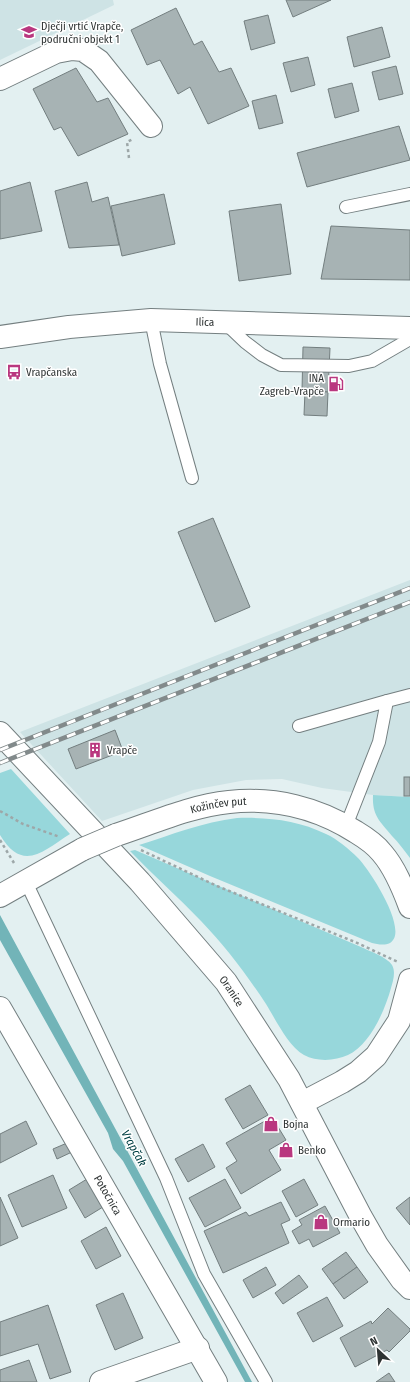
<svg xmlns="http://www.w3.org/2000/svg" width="410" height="1382" font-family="'Fira Sans Condensed',sans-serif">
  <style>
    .built { fill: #cee3e5 }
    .green { fill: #97d7db }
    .water { fill: #72b4b8 }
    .building { fill: #a7b3b4; stroke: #737e7f }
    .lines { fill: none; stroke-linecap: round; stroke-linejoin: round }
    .service-casing { stroke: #747f80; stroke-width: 14 }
    .minor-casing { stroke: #747f80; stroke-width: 24 }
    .tertiary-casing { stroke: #747f80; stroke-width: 24 }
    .secondary-casing { stroke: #747f80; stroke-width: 24 }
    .path { stroke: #9da7a8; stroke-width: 2.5; stroke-dasharray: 3 3; stroke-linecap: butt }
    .service { stroke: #fff; stroke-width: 12 }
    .minor { stroke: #fff; stroke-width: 22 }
    .tertiary { stroke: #fff; stroke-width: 22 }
    .secondary { stroke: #fff; stroke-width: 22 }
    .rail-casing { stroke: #828a8b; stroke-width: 4.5 }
    .rail { stroke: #fff; stroke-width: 3; stroke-dasharray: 9; stroke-linecap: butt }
    .tertiary-bridge-casing { stroke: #747f80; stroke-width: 24; stroke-linecap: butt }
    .tertiary-bridge { stroke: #fff; stroke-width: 22 }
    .labels { text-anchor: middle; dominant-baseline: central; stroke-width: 3; stroke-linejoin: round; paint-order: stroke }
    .poi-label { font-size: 11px; fill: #2e3333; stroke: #fff; text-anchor: start }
    .street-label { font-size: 11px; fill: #2e3333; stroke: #fff }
    .water-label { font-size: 12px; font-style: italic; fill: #004044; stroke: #fff }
  </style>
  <rect width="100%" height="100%" fill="#e3f0f1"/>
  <g class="built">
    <path d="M0,0H113L114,5L0,60Z"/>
    <path d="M410,580V797L373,795L322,788L282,779L246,780L193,790L102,821L20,732Z"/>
  </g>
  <g class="green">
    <path d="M11,769L70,834C43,851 23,873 0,835V773Z"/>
    <path d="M373,795L410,797V858C404,850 399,843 392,836C380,821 372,816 373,795Z"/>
    <path d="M237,818C267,817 298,820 326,834C337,839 349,849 358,858C369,869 410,931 390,943C384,946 377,944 372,943L210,876L139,845C171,835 203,822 237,818Z"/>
    <path d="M135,850L361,947C369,951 387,957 392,965C396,972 393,981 391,988C385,1010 370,1045 348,1055C335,1061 317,1062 304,1055C288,1046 276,1020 266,1004C247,975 225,946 201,921C178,897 153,875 130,851Z"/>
  </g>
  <path class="water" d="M0,915L252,1382H245L123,1161L113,1149L108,1133L0,940Z"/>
  <g class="building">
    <path d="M286,0H331L293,17Z"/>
    <path d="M176,8L194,45L202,41L219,72L231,68L249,106L208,124L190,87L178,94L160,60L147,65L131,30Z"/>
    <path d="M268,15L275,43L251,50L244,21Z"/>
    <path d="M382,27L390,57L354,67L347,37Z"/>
    <path d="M308,57L315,85L291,92L283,63Z"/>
    <path d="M396,66L403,94L379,100L372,72Z"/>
    <path d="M76,68L97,102L108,98L128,134L78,156L61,127L54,130L33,89Z"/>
    <path d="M352,83L359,111L335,118L328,89Z"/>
    <path d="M276,95L283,123L259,129L252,101Z"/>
    <path d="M399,126L410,160L307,187L297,153Z"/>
    <path d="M30,182L42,231L0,239V191Z"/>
    <path d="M87,182L92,202L108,197L119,245L69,248L55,191Z"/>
    <path d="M164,194L175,244L122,256L111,206Z"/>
    <path d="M281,204L291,274L239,281L229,211Z"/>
    <path d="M331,226L410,230V280L321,279Z"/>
    <path d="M303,347L330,348L328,392L302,391Z"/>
    <path d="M305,391L328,392L327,416L304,415Z"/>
    <path d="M213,518L250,607L215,622L178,532Z"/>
    <path d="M115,730L123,751L76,769L68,749Z"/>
    <rect x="404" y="777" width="6" height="19"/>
    <path d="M250,1085L268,1115L243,1129L225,1099Z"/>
    <path d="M272,1117L286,1140L269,1150L281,1170L241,1194L226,1168L237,1161L226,1143Z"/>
    <path d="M26,1121L37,1144L0,1163V1134Z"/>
    <path d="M67,1143L72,1152L57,1159L53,1149Z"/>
    <path d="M203,1144L215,1167L188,1182L175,1159Z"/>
    <path d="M53,1175L67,1208L22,1227L8,1195Z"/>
    <path d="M87,1179L103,1207L85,1218L69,1190Z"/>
    <path d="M225,1179L241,1208L205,1227L189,1198Z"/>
    <path d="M304,1179L318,1205L296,1217L282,1191Z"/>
    <path d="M0,1197L18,1238L0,1246Z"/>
    <path d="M410,1197V1225L396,1208Z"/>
    <path d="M281,1202L290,1220L281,1224L289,1243L223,1273L204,1231L246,1212L249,1216Z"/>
    <path d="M325,1206L340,1233L313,1247L309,1239L299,1244L292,1231L302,1225L299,1220Z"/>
    <path d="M106,1227L121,1256L96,1269L81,1241Z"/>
    <path d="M346,1252L357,1267L333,1284L322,1269Z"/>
    <path d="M266,1267L276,1285L253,1298L243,1280Z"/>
    <path d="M357,1267L368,1282L344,1299L333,1284Z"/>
    <path d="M299,1275L308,1287L283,1304L275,1293Z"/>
    <path d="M123,1293L143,1338L115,1350L96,1305Z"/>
    <path d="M327,1297L343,1326L313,1342L297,1313Z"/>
    <path d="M48,1305L71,1372L50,1379L38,1344L0,1356V1322Z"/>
    <path d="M388,1308L410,1329V1331L389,1352L387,1350L355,1367L340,1338L371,1321L372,1324Z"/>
    <path d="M29,1360L37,1382H0V1370Z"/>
    <path d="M389,1373L395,1382H376Z"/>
  </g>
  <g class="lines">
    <g class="service-casing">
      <g id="service">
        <path d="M346,207L410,194"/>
        <path d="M151,320L160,364L192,478"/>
        <path d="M224,322L245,342L262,355L281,365L349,366L372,361L410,339"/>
        <path d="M387,701L410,695"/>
        <path d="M299,726L387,701L379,742L346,826"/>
        <path d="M26,882L166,1178L204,1274L266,1382"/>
      </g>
    </g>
    <g class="minor-casing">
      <g id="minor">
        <path d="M0,79L56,52L72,49L83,50L99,61L151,126"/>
        <path id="s1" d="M0,1008L216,1382"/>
        <path d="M101,1382L198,1348"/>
      </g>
    </g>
    <g class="tertiary-casing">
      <g id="tertiary">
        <path id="s2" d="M116,835C153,823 190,806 229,802C274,797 318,808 356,832C366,838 375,844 382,853C395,868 403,888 410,907"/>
        <path d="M0,896L83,849"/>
        <path d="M302,1103L342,1082L358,1072L376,1056L399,1021L410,980"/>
      </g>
    </g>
    <g class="secondary-casing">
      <g id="secondary">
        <path id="s3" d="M0,337L69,327L151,320L410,328"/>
        <path id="s4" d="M0,733L140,882L226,982L289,1079L361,1217L377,1245L402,1280L410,1288"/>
      </g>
    </g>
    <g class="path">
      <path d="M129,158L127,142L133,139"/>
      <path d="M0,811L23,824L60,837"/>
      <path d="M0,840L14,863"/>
      <path d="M141,850L217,886L355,942L398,962"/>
    </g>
    <use href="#service" class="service"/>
    <use href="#minor" class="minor"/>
    <use href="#tertiary" class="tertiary"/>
    <use href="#secondary" class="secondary"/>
    <g class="rail-casing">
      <g id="rail">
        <path d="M0,750L410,588"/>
        <path d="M0,763L410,602"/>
      </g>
    </g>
    <use href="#rail" class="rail"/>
    <g class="tertiary-bridge-casing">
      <path id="tertiary-bridge" d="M83,849L116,835"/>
    </g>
    <use href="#tertiary-bridge" class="tertiary-bridge"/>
  </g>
  <defs>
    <g id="school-bare" transform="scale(1.2)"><path d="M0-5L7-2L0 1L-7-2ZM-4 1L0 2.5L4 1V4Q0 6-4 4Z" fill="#b9377f" stroke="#fff" stroke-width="2.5" paint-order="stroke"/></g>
    <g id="bus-bare" transform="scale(1.2)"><path d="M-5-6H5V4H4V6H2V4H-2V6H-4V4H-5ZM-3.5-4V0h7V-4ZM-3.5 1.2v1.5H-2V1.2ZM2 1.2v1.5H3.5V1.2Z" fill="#b9377f" stroke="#fff" stroke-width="2.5" paint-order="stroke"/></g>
    <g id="fuel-bare" transform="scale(1.2)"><path d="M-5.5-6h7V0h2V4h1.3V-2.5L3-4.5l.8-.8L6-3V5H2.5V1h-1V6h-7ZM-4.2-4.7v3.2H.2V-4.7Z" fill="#b9377f" stroke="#fff" stroke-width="2.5" paint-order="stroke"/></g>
    <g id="building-bare" transform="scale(1.2)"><path d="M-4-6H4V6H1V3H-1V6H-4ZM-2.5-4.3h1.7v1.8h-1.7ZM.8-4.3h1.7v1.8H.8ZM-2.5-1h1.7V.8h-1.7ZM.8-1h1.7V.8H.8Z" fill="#b9377f" stroke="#fff" stroke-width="2.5" paint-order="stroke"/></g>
    <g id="shop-bare" transform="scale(1.2)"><path d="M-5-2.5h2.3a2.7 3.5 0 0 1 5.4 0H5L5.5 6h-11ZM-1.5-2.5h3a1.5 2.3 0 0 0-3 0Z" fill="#b9377f" stroke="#fff" stroke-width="2.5" paint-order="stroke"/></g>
  </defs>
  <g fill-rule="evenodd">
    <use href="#school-bare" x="29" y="32"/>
    <use href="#bus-bare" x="14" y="372"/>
    <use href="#fuel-bare" x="336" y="384"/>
    <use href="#building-bare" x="95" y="750"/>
    <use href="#shop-bare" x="271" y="1124"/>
    <use href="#shop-bare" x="286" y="1150"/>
    <use href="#shop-bare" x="321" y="1222"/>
  </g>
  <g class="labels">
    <g class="poi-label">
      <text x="41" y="26">Dječji vrtić Vrapče,<tspan x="41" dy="13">područni objekt 1</tspan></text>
      <text x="26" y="372">Vrapčanska</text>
      <text x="324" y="378" text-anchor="end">INA<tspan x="324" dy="13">Zagreb-Vrapče</tspan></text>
      <text x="107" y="750">Vrapče</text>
      <text x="283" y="1124">Bojna</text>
      <text x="298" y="1150">Benko</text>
      <text x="333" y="1222">Ormario</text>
    </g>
    <g class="street-label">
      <text stroke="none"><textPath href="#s3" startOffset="206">Ilica</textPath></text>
      <text stroke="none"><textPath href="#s2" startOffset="107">Kožinčev put</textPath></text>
      <text stroke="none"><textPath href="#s4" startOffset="347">Oranice</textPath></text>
      <text stroke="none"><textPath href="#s1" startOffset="216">Potočnica</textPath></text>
    </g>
    <g class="water-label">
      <text transform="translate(134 1148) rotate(61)">Vrapčak</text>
    </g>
  </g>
  <g transform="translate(378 1350) rotate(334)" stroke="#ffffff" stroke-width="3" paint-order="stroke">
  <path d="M0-3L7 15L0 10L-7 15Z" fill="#2e3333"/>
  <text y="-6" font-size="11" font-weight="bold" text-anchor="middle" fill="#2e3333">N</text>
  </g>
</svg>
